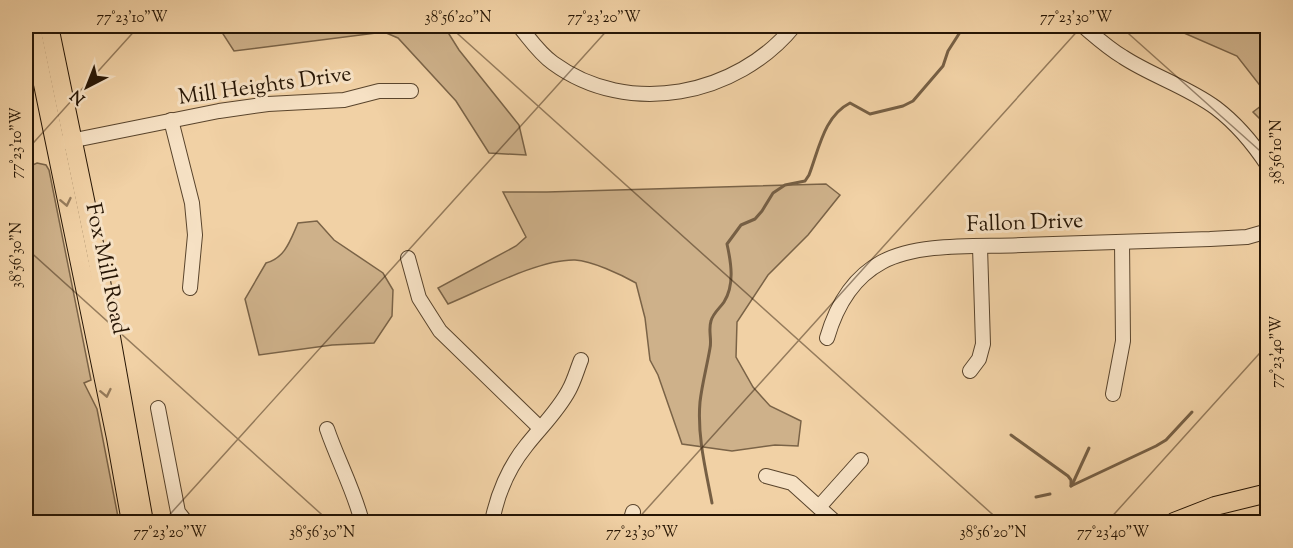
<svg xmlns="http://www.w3.org/2000/svg" width="1293" height="548" font-family="'Sorts Mill Goudy',serif">
  <style>
    .green { fill: #ceb18a; stroke: #7a6347; stroke-width: 1.5 }
    .lines { fill: none; stroke-linecap: round; stroke-linejoin: round }
    .stream { stroke: #765f44; stroke-width: 3 }
    .minor-casing { stroke: #59442c; stroke-width: 16 }
    .major-casing { stroke: #261504; stroke-width: 20 }
    .minor { stroke: #f6e1c4; stroke-width: 14 }
    .major { stroke: #f1d1a5; stroke-width: 18 }
    .oneway { stroke: #967c5d }
    .ticks { fill: none; stroke: #261504; stroke-width: 1.5; stroke-opacity: 0.45 }
    .labels { text-anchor: middle; dominant-baseline: central; stroke-width: 6; stroke-linejoin: round; paint-order: stroke }
    .street-label { font-size: 22px; fill: #261504; stroke: #f6e1c4 }
    .neatline { fill: none; stroke: #261504; stroke-width: 2 }
    .ticks-label { font-size: 15px; text-anchor: middle; fill: #261504 }
  </style>
  <rect width="100%" height="100%" fill="#f1d1a5"/>
  <filter id="stains"><feTurbulence type="fractalNoise" baseFrequency=".00333" numOctaves="4"/><feColorMatrix values="0 0 0 0 .2 0 0 0 0 .09 0 0 0 0 .02 0 0 0 .5 -.17"/></filter>
  <radialGradient id="worn" r=".72"><stop offset=".6" stop-color="#630" stop-opacity="0"/><stop offset="1" stop-color="#630" stop-opacity=".3"/></radialGradient>
  <g class="green">
    <path d="M226,26H444L459,50L519,125L526,155L489,153L456,101L398,38L384,32L234,51L223,34Z"/>
    <path d="M1168,26H1267V126L1253,112L1266,102L1262,88L1237,56Z"/>
    <path d="M37,163L46,165L49,170L91,380L84,383L97,409L119,522H26V168Z"/>
    <path d="M826,184L840,195L808,235L768,275L737,322L736,357L753,387L770,406L801,421L798,446L775,445L732,451L682,444L658,375L650,360L645,318L636,283C620,274 592,261 575,260C539,259 482,290 448,304L438,288L516,246L526,237L503,192H547Z"/>
    <path d="M317,221L334,240L383,273L393,290L392,316L374,343L332,345L259,355L245,299L266,263C285,258 290,241 298,223Z"/>
  </g>
  <g class="lines">
    <g class="stream">
      <path d="M1011,435L1068,476L1071,480V486"/>
      <path d="M1072,485L1089,448"/>
      <path d="M1071,486L1156,446L1166,440L1192,412"/>
      <path d="M1036,497L1050,494"/>
      <path d="M712,503C706,471 697,436 700,402C702,384 707,366 710,348C712,339 708,330 711,321C713,313 720,308 724,302C735,285 731,262 727,244L741,225L755,219L762,211L773,193L785,185L805,181L809,175C819,149 824,116 850,103L870,114L903,106L913,101L943,66L948,51L964,26"/>
    </g>
    <g class="minor-casing">
      <g id="minor">
        <path d="M519,26C530,39 539,53 553,63C628,118 737,96 794,26"/>
        <path d="M1083,26C1096,37 1108,48 1123,57C1152,76 1188,87 1216,108C1237,124 1253,143 1268,166"/>
        <path d="M171,120L192,203L195,235L190,288"/>
        <path d="M65,142L219,111L268,104L344,100L379,91H411"/>
        <path d="M408,258L419,298L440,331L540,428"/>
        <path d="M827,338C836,307 852,278 882,262C919,242 979,247 1022,245C1084,243 1147,241 1210,239L1247,237L1268,231"/>
        <path d="M970,371L979,359L983,344L980,247"/>
        <path d="M1113,394L1123,341L1122,242"/>
        <path d="M158,408L178,512L186,522"/>
        <path d="M327,429C338,461 354,490 362,522"/>
        <path d="M766,476L792,483L835,522"/>
        <path d="M819,507L861,460"/>
        <path d="M492,522C497,495 509,467 526,446C540,428 558,411 569,390C574,381 577,370 581,360"/>
        <path d="M630,522L633,512"/>
      </g>
    </g>
    <g class="major-casing">
      <g id="major">
        <path d="M31,26L116,438L131,522"/>
        <path d="M49,26L96,253L144,522"/>
        <path d="M1174,522L1215,506L1268,493"/>
      </g>
    </g>
    <use href="#minor" class="minor"/>
    <use href="#major" class="major"/>
  </g>
  <defs><path id="oneway-chevron" d="M-2-3.5L2.5 0L-2 3.5" fill="none" stroke-width="1.6" stroke-linecap="round" stroke-linejoin="round" transform="scale(1.5)"/></defs>
  <g class="oneway">
    <use href="#oneway-chevron" transform="translate(66 202) rotate(78)"/>
    <use href="#oneway-chevron" transform="translate(106 393) rotate(78)"/>
  </g>
  <path class="ticks" d="M449,26L1001,522M1120,26L1268,158M26,151L139,26M26,248L330,522M163,522L611,26M635,522L1082,26M1107,522L1268,344"/>
  <g class="labels">
    <g class="street-label">
      <text transform="translate(265 87) rotate(-8)">Mill Heights Drive</text>
      <text transform="translate(1025 224) rotate(-2)">Fallon Drive</text>
      <text transform="translate(105 269) rotate(78)">Fox Mill Road</text>
    </g>
  </g>
  <rect width="1293" height="548" fill="none" stroke="#f1d1a5" stroke-width="66"/>
  <g transform="translate(87 87) rotate(222)" stroke="#f6e1c4" stroke-width="4.5" paint-order="stroke">
  <path d="M0-4.5L10 22L0 15L-10 22Z" fill="#261504"/>
  <text y="-9" font-size="16" font-weight="bold" text-anchor="middle" fill="#261504">N</text>
  </g>
  <rect x="33" y="33" width="1227" height="482" class="neatline"/>
  <g class="ticks-label">
    <text x="132" y="22">77°23'10"W</text>
    <text x="458" y="22">38°56'20"N</text>
    <text x="604" y="22">77°23'20"W</text>
    <text x="1076" y="22">77°23'30"W</text>
    <text transform="translate(16 143) rotate(-90)" y="5">77°23'10"W</text>
    <text transform="translate(1276 152) rotate(-90)" y="5">38°56'10"N</text>
    <text transform="translate(16 255) rotate(-90)" y="5">38°56'30"N</text>
    <text transform="translate(1276 352) rotate(-90)" y="5">77°23'40"W</text>
    <text x="170" y="537">77°23'20"W</text>
    <text x="322" y="537">38°56'30"N</text>
    <text x="642" y="537">77°23'30"W</text>
    <text x="993" y="537">38°56'20"N</text>
    <text x="1113" y="537">77°23'40"W</text>
  </g>
  <rect width="100%" height="100%" filter="url(#stains)"/>
  <rect width="100%" height="100%" fill="url(#worn)"/>
</svg>
